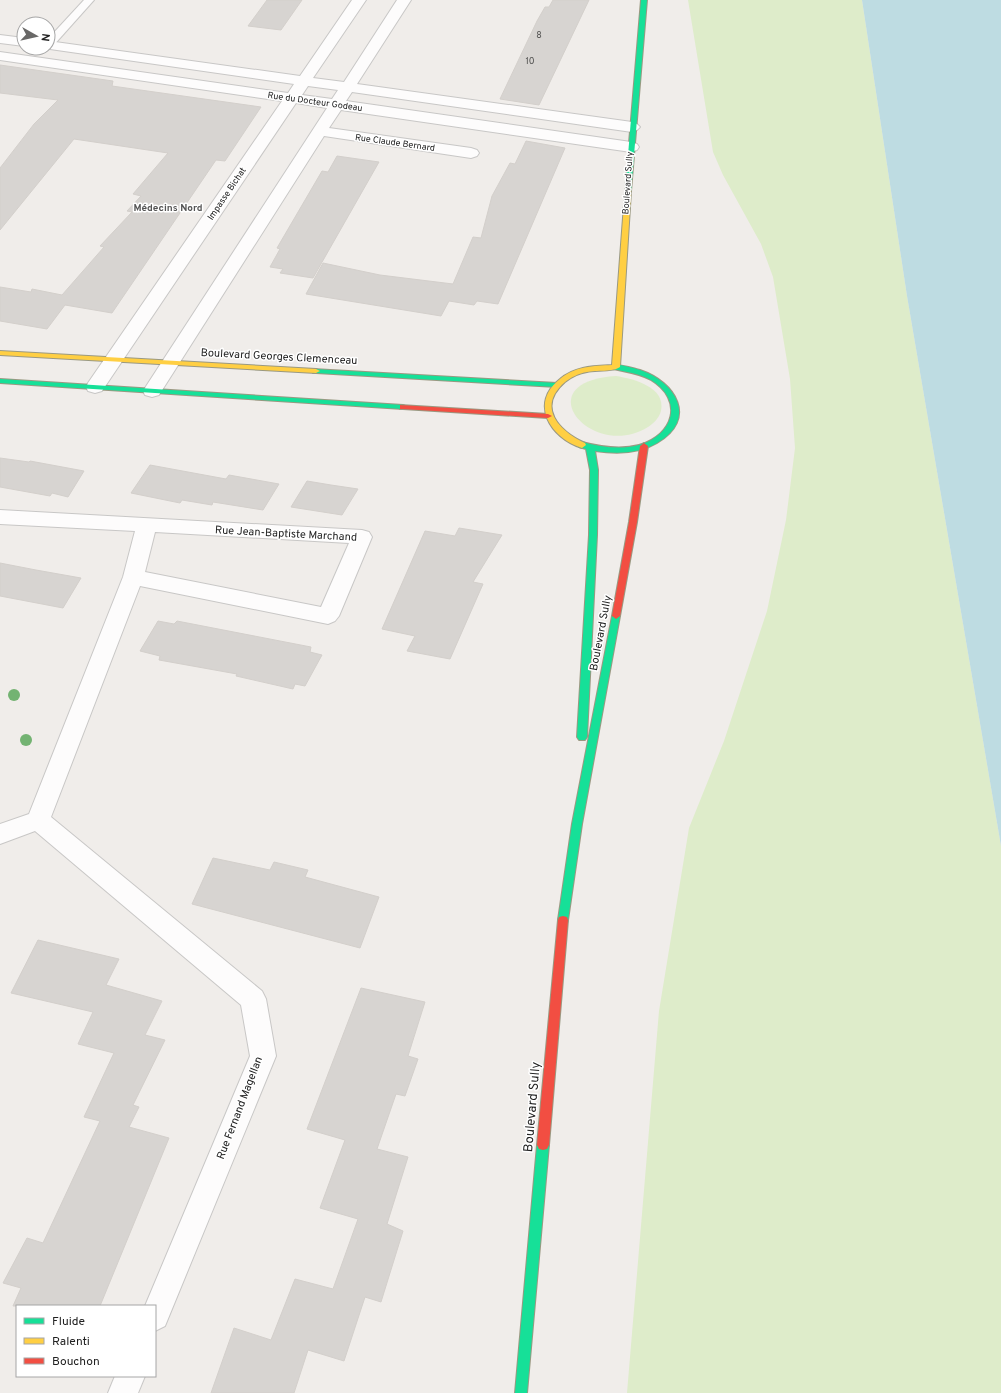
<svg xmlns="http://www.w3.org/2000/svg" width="1001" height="1393" font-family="Overpass,sans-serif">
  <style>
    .grass { fill: #deecca }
    .water { fill: #bedce2 }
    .building { fill: #d7d4d1; stroke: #d3cfcb }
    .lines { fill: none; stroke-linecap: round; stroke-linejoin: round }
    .lane-casing { stroke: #c8c7c6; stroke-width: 2 }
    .street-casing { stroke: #c8c7c6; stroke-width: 2 }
    .fast-casing { stroke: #9a9982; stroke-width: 2 }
    .slow-casing { stroke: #9a9982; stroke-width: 2 }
    .jam-casing { stroke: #9a9982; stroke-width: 2 }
    .lane { fill: #fdfcfc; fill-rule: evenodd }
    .street { fill: #fdfcfc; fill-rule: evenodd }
    .fast { fill: #16e098; fill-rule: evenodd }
    .slow { fill: #ffcf43; fill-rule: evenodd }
    .jam { fill: #f24e42; fill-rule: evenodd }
    .tree { fill: #73b372 }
    .labels { text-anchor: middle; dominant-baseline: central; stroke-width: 3; stroke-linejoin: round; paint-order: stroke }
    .number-label { font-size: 9px; fill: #4e4e4d }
    .far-street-label { font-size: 9px; fill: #212121; stroke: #fff }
    .far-neighbourhood-label { font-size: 10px; font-weight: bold; fill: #545454; stroke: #fff }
    .street-label { font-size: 11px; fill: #212121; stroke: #fff }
    .near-street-label { font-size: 13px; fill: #212121; stroke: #fff }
  </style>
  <rect width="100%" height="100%" fill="#f0edea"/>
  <g class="grass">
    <path d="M688,0H862L907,296L1001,846V1393H627L659,1011L689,828L724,741L767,611L786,520L795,448L790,379L773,277L761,244L723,175L713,152Z"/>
    <path d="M616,376C634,379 666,387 661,411C659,418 654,423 648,427C592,462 524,382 616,376Z"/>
  </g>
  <path class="water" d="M862,0H1001V846L907,296Z"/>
  <g class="building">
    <path d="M267,0H302L281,30L248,26Z"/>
    <path d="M553,0H589L539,105L500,99L537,21L545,7H549Z"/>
    <path d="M0,65L113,81L112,86L261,107L225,161L216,160L112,313L65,305L47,329L0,321V287L31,292L32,289L62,295L104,247L100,246L132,212L127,211L141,196L133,194L168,153L74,139L0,230V168L34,124L58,100L0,93Z"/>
    <path d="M526,141L565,148L498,304L477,301L474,305L449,301L441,316L306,294L323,263L380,275L453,284L473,237L481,238L492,196L510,163L515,164Z"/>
    <path d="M337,156L379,162L313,278L280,273L283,269L270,267L280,249L277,248L322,171L328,172Z"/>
    <path d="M0,458L29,462L30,461L84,471L68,497L52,493L50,496L0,487Z"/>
    <path d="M150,465L226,479L229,475L279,484L263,510L213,502L212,505L182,500L180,503L131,493Z"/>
    <path d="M307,481L331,485L358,489L342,515L291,507Z"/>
    <path d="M459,528L502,535L473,582L483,584L450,659L407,651L415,636L382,629L425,531L455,536Z"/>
    <path d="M0,563L36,570L81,578L63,608L0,596Z"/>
    <path d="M158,621L174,624L177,621L311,647L310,652L322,655L305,686L295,684L293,689L236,676L237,674L159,660L160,656L140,651Z"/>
    <path d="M213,858L270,870L274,862L308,870L305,877L379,897L360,948L192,904Z"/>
    <path d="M38,940L119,959L106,985L162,1001L145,1035L165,1040L133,1105L139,1107L129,1127L169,1138L100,1306H13L21,1288L3,1283L27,1238L43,1243L100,1121L84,1117L114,1053L78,1044L93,1012L11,993Z"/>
    <path d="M361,988L425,1002L408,1056L418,1059L405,1096L396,1094L377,1149L408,1157L387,1224L403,1231L381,1302L365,1297L344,1361L308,1350L294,1393H211L234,1328L271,1340L295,1279L333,1289L358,1219L320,1208L345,1140L307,1129Z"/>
  </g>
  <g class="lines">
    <g class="lane-casing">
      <path id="lane" d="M84,0H94L52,47L48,48V39Z"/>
    </g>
    <g class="street-casing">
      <g id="street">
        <path d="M352,0H366L313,78L344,82L397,0H411L357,84L632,122L637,124L640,127L637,130L632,132L352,92L346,101L631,142L637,144L639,147L637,150L631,152L341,110L329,128L471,148L477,150L479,153L477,156L471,158L324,136L159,395L152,397L145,395L143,391L327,108L296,103L102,391L95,393L88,391L86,387L88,383L282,101L0,60V52L288,93L294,84L43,48H48V41L300,76ZM308,86L338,90L332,99L302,95Z"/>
        <path d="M0,35L24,38V46L0,43Z"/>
        <path d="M0,510L362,530L369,532L372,537L339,616L335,621L328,624L140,586L51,817L262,991L266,999L276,1056L165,1326L155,1331V1306H145L250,1056L241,1005L35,831L0,844V824L29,814L123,577L135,531L0,524ZM155,532L349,543L321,607L145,572Z"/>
        <path d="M115,1376H145L138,1393H108Z"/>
      </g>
    </g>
    <g class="fast-casing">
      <g id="fast">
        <path d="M641,0H647L631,191L628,193L625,191Z"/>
        <path d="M613,365C621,364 632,368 640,370C676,382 698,419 657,443C639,454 615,454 595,451L598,470L597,535L587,737L585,740H579L577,737L589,535L590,470L586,449L579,447L578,445L582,442C601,447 620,450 639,445C674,435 684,400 651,380C639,373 626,372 613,369Z"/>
        <path d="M313,369L557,383L561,385L557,387L316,373H313Z"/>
        <path d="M0,379L403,405L407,407L403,409L0,383Z"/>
        <path d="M616,613L620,616L582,824L568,920L567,923L563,924L559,923L558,920L572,824L612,616Z"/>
        <path d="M543,1140L547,1141L549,1145L527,1393H515L537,1145L539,1141Z"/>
      </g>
    </g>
    <g class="slow-casing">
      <g id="slow">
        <path d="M628,189L631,191L620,367C614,372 595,370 587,372C579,373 570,378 565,382C536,407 559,431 585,443L586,445L582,448C550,438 529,403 560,379C575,366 594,366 612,365L625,191Z"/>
        <path d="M0,351L316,369L320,371L316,373L0,355Z"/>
      </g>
    </g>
    <g class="jam-casing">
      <g id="jam">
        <path d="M400,405L548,414L552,416L548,418L403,409H400Z"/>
        <path d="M644,443L648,446L637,522L620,616L616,619L612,616L629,522L640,446Z"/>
        <path d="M563,916L567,917L568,920L549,1145L547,1149L543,1150L539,1149L537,1145L558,920L559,917Z"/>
      </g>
    </g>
    <use href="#lane" class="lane"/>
    <use href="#street" class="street"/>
    <use href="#fast" class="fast"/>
    <use href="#slow" class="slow"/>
    <use href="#jam" class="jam"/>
  </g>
  <g class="tree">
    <circle cx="14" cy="695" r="6"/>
    <circle cx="26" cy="740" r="6"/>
  </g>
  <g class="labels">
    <g class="number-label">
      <text x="539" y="35">8</text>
      <text x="530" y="61">10</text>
    </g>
    <g class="far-street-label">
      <text transform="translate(315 102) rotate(8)">Rue du Docteur Godeau</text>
      <text transform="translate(395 143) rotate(8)">Rue Claude Bernard</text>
      <text transform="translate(628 183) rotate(-86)">Boulevard Sully</text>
      <text transform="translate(227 194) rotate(-56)">Impasse Bichat</text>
    </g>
    <g class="far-neighbourhood-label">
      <text x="168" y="208">Médecins Nord</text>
    </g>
    <g class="street-label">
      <text transform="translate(279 357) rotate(3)">Boulevard Georges Clemenceau</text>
      <text transform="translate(286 534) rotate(3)">Rue Jean-Baptiste Marchand</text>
      <text transform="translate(601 633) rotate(-79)">Boulevard Sully</text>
      <text transform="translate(240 1108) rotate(-69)">Rue Fernand Magellan</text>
    </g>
    <g class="near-street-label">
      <text transform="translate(533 1107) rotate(-85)">Boulevard Sully</text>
    </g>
  </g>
  <rect x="16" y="1305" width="140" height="72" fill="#ffffff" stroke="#a6a6a6"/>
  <rect x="24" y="1318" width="20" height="6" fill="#16e098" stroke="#a6a6a6"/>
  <text x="52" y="1325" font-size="12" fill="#212121">Fluide</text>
  <rect x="24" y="1338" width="20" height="6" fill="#ffcf43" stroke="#a6a6a6"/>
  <text x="52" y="1345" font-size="12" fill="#212121">Ralenti</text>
  <rect x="24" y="1358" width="20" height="6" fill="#f24e42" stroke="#a6a6a6"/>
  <text x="52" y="1365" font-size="12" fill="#212121">Bouchon</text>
  <g transform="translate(36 36) rotate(98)"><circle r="19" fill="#ffffff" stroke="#a6a6a6"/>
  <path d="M0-3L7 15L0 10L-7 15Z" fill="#696867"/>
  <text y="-6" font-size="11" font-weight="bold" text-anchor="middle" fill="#212121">N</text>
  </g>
</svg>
